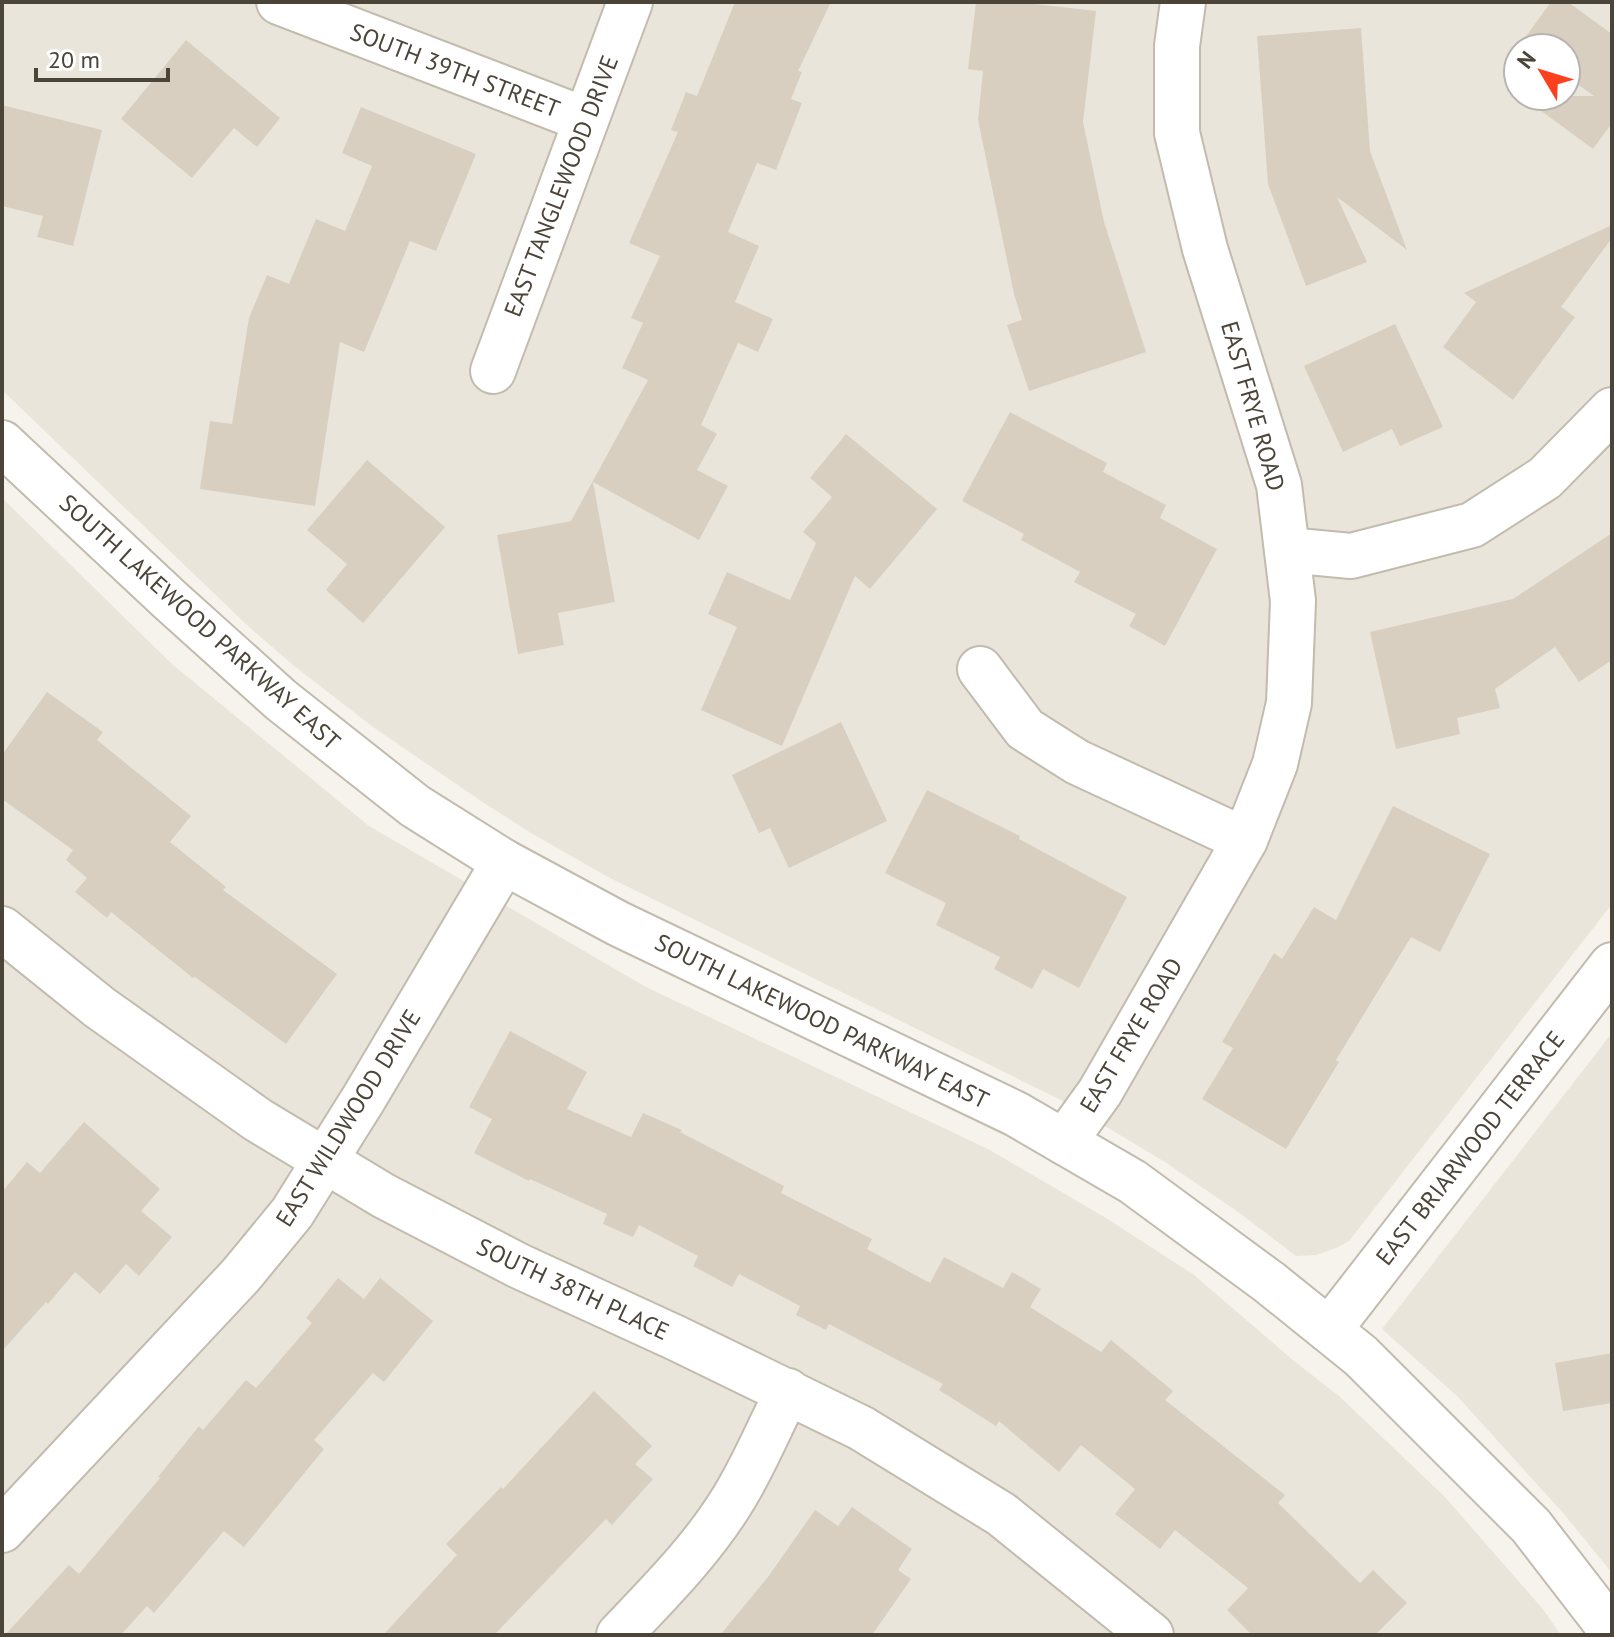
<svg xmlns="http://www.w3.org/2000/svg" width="1614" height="1637" font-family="'PT Sans',sans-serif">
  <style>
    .residential { fill: #eae5da; fill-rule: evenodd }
    .building { fill: #d8cfc1 }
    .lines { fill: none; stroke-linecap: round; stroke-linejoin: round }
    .minor-casing { stroke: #c2bbae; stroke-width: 48 }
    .minor { stroke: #fff; stroke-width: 44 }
    .labels { text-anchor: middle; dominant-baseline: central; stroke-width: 6; stroke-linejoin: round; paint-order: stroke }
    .street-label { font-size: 24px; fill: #4b4439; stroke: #fff }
  </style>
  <rect width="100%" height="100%" fill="#f6f3ec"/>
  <g class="residential">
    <path d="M2,2H1612V904L1349,1241L1336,1248L1316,1255L1296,1256L1241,1214L1165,1162L1065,1102L608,877L531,833L484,803L373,727L293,665L248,626L2,390ZM1518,48H1566V96H1518Z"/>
    <path d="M2,498L172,664L369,826L646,987L988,1149L1106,1218L1194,1275L1294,1361L1339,1396L1445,1497L1542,1608L1561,1635H2Z"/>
    <path d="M1612,1033V1573L1564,1514L1457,1396L1382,1329Z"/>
  </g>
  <g class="building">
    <path d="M735,2H831L798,71L802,72L791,99L802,103L776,170L757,163L728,232L759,246L735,302L773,319L758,352L738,343L701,425L717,434L697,470L728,486L699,540L593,482L615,602L558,613L564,645L518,654L497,535L571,521L648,380L622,368L643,323L631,318L660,256L629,243L678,132L671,130L686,92L697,96Z"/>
    <path d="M976,2H1017L1096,11L1083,122L1104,222L1146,352L1029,391L1007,325L1022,320L1014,294L978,120L983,71L968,69Z"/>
    <path d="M1551,2H1568L1612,34V123L1593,149L1521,96H1594L1566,76V48H1528L1521,43Z"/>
    <path d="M1361,28L1370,151L1407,250L1337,197L1367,262L1306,286L1268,184L1257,36Z"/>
    <path d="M186,40L280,118L257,147L234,128L192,178L121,119Z"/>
    <path d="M2,105L102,130L73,246L37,237L43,216L2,206Z"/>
    <path d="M361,107L476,154L436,251L410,241L364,352L340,342L315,506L200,489L210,421L232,424L249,318L267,275L289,284L316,219L345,231L372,166L342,153Z"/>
    <path d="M1612,225V238L1561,307L1575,317L1513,400L1443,347L1476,302L1464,293Z"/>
    <path d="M1395,324L1443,427L1400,446L1392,429L1343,452L1304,366Z"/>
    <path d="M1010,412L1107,463L1103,472L1166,505L1160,518L1217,549L1165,646L1129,626L1136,614L1074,582L1080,572L1021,540L1024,534L962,501Z"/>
    <path d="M846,434L937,509L870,589L855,576L782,746L701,710L737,627L708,614L727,572L790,600L816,543L803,532L832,497L810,478Z"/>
    <path d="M367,460L445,527L363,623L326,590L347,564L307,530Z"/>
    <path d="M1612,533V660L1579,682L1555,647L1495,689L1500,708L1457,718L1460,734L1396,749L1370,632L1513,599Z"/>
    <path d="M47,692L103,732L97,740L191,816L170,842L226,887L223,890L337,974L286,1044L195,977L193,978L111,912L107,918L75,892L87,878L66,860L73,850L2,799V755Z"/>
    <path d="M841,722L887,821L789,868L770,828L759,833L732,775Z"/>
    <path d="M927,790L1020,836L1019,839L1127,897L1079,988L1043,969L1032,989L994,969L1000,957L936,925L946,903L885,873Z"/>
    <path d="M1393,806L1490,854L1440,952L1411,937L1336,1060L1339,1062L1286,1149L1202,1099L1233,1048L1222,1042L1274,953L1282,959L1314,907L1336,920Z"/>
    <path d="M510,1031L587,1072L567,1109L631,1137L643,1113L682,1130L680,1132L784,1186L781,1193L872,1239L867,1249L930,1283L944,1257L1003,1288L1012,1272L1041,1289L1030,1307L1101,1352L1111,1340L1173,1391L1165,1400L1285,1495L1278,1503L1360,1583L1373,1570L1407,1603L1375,1635H1252L1227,1610L1248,1588L1175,1530L1160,1549L1115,1514L1135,1489L1081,1445L1059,1472L999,1421L996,1426L939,1390L943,1384L829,1324L826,1330L796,1315L800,1306L739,1274L732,1287L693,1266L698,1256L639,1225L633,1237L603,1224L607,1214L530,1179L529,1181L474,1153L492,1119L469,1107Z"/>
    <path d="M84,1122L160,1189L141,1211L172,1237L139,1276L126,1264L100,1294L75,1272L48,1304L46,1302L2,1351V1192L27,1162L40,1173Z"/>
    <path d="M338,1278L364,1299L380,1278L433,1321L384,1382L373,1373L314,1440L324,1449L244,1547L224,1531L154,1613L147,1606L121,1635H5L69,1565L79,1574L160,1478L158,1477L199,1426L203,1430L246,1380L256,1388L312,1323L306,1318Z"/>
    <path d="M1612,1353V1403L1563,1411L1555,1363Z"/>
    <path d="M594,1391L652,1446L635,1464L653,1479L612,1525L606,1519L494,1635H383L457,1555L446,1544L501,1487L503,1489Z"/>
    <path d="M852,1507L912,1549L898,1570L911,1579L872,1635H720L768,1577L815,1510L838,1526Z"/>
  </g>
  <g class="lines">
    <g class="minor-casing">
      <g id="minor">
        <path d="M279,2L586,120"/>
        <path d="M493,371L630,2"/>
        <path d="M2,443L170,600L281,700L415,806L504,862L619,924L1016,1114L1133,1182L1269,1282L1361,1356L1531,1526L1612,1631"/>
        <path d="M1287,550L1351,556L1472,525L1545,478L1612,410"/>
        <path d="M980,669L1025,729L1077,762L1245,840"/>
        <path d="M2,929L99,1007L258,1120L384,1196L519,1266L676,1338L861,1428L1001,1514L1151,1635"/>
        <path d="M1064,1142L1100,1092L1245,840L1275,764L1289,703L1293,601L1279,485L1205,249L1177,133V46L1183,2"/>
        <path d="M1329,1330L1612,965"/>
        <path d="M2,1530L241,1275L292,1213L364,1098L504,862"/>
        <path d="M619,1635C660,1592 704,1548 735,1496C755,1463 770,1426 788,1391"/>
      </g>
    </g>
    <use href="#minor" class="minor"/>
  </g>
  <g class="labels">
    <g class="street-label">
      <text transform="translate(455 70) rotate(21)">SOUTH 39TH STREET</text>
      <text transform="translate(561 186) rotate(-69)">EAST TANGLEWOOD DRIVE</text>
      <text transform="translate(1253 406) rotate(74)">EAST FRYE ROAD</text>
      <text transform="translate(200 622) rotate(42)">SOUTH LAKEWOOD PARKWAY EAST</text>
      <text transform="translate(822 1021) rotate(26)">SOUTH LAKEWOOD PARKWAY EAST</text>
      <text transform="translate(1131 1035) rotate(-59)">EAST FRYE ROAD</text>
      <text transform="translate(348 1118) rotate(-58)">EAST WILDWOOD DRIVE</text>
      <text transform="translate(1470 1148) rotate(-52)">EAST BRIARWOOD TERRACE</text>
      <text transform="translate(573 1289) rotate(25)">SOUTH 38TH PLACE</text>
    </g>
  </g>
  <rect width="1614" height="1637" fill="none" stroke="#4b4439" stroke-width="8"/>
  <g transform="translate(1542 72) rotate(308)"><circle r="38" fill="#ffffff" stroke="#b7b4b0" stroke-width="2"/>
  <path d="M0-6L14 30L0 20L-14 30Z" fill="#fc3f1d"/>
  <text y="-12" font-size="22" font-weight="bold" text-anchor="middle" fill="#4b4439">N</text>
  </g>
  <path d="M36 68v12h132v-12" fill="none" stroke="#4b4439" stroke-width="4"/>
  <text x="48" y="68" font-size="24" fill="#4b4439" stroke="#ffffff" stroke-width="6" paint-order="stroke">20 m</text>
</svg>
